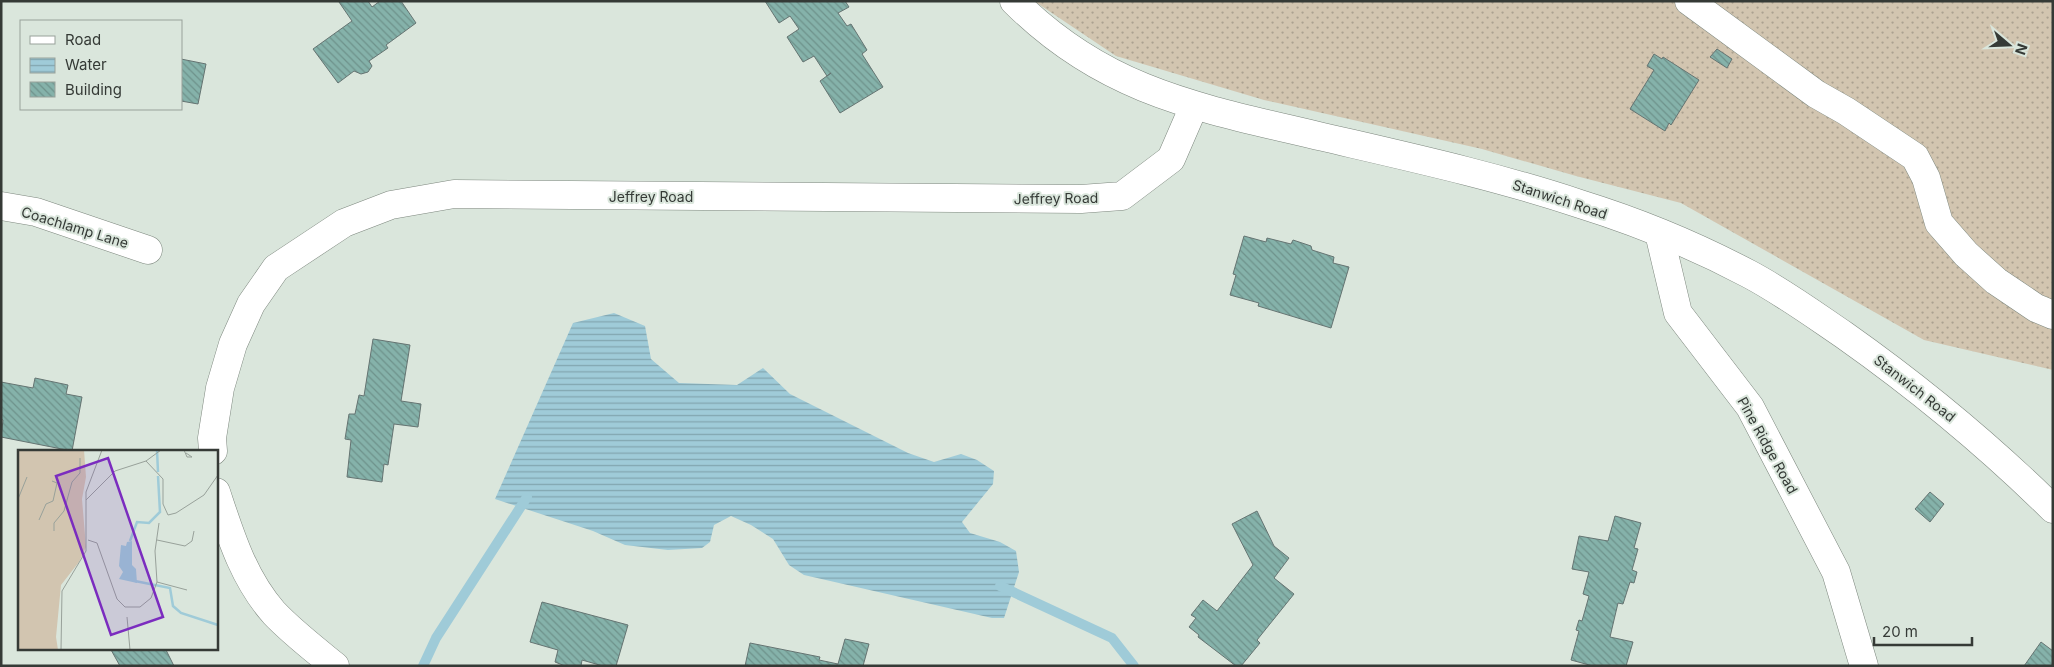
<svg xmlns="http://www.w3.org/2000/svg" width="2054" height="667" font-family="Inter,sans-serif">
  <style>
    .grass { fill: url(#grass-dots) }
    .water { fill: url(#water-rules) }
    .lines { fill: none; stroke-linecap: round; stroke-linejoin: round }
    .stream { stroke: #9fcbd8; stroke-width: 10 }
    .building { fill: url(#building-back-hatch); stroke: #657472 }
    .minor-casing { stroke: #7d877e; stroke-width: 29 }
    .minor { stroke: #fff; stroke-width: 28 }
    .labels { text-anchor: middle; dominant-baseline: central; stroke-width: 4; stroke-linejoin: round; paint-order: stroke }
    .street-label { font-size: 14px; fill: #353a36; stroke: #dae6dc }
    .inset-river { fill: none; stroke: #9fcbd8; stroke-width: 2.5 }
    .inset-road { fill: none; stroke: #98a19a; stroke-width: 1 }
    .view { fill: #7b2cbf; fill-opacity: 0.15; stroke: #7b2cbf; stroke-width: 2.5 }
    .inset-edge { fill: none; stroke: #353a36; stroke-width: 2.5 }
  </style>
  <defs>
    <pattern id="grass-dots" width="8" height="8" patternUnits="userSpaceOnUse" patternTransform="scale(1.25)"><rect width="8" height="8" fill="#d2c5b0"/><path d="M2 2h.1M6 6h.1" fill="none" stroke="#aba190" stroke-width="1.8" stroke-linecap="round"/></pattern>
    <pattern id="water-rules" width="6" height="5" patternUnits="userSpaceOnUse" patternTransform="scale(1.25)"><rect width="6" height="5" fill="#9fcbd8"/><path d="M0 2.5h6" fill="none" stroke="#82a6b0"/></pattern>
    <pattern id="building-back-hatch" width="6" height="6" patternUnits="userSpaceOnUse" patternTransform="scale(1.25)"><rect width="6" height="6" fill="#85b2aa"/><path d="M-1 5l2 2M0 0l6 6M5-1l2 2" fill="none" stroke="#6e928b"/></pattern>
  </defs>
  <rect width="100%" height="100%" fill="#dae6dc"/>
  <path class="grass" d="M1034,1H2053V370L1924,340L1681,203L1576,176L1482,149L1264,100L1116,56Z"/>
  <path class="water" d="M614,313L645,326L651,359L679,383L737,385L763,368L790,394L908,453L934,462L961,454L977,460L994,471L993,484L962,522L970,533L1000,542L1016,551L1019,572L1004,618H992L804,575L789,565L773,539L751,525L731,516L714,525L710,542L702,548L668,550L625,545L593,531L495,499L573,323Z"/>
  <g class="lines">
    <g class="stream">
      <path d="M1000,586L1112,638L1134,666"/>
      <path d="M423,666L436,638L527,497"/>
    </g>
  </g>
  <g class="building">
    <path d="M341,1H368L372,7L380,1H401L416,23L386,45L388,48L369,61L372,66L368,72L361,74L354,71L338,83L313,49L352,21L339,2Z"/>
    <path d="M765,1H845L849,7L838,13L847,26L851,24L867,50L862,54L883,87L840,113L820,81L831,73L827,76L814,56L803,62L787,37L799,29L790,16L779,23Z"/>
    <path d="M1717,49L1732,59L1727,68L1710,57Z"/>
    <path d="M1654,54L1662,59L1663,57L1699,80L1671,125L1669,123L1665,131L1630,109L1654,70L1647,66Z"/>
    <path d="M181,59L206,64L198,104L181,101Z"/>
    <path d="M1244,236L1266,242L1267,238L1291,244L1293,240L1311,246L1312,250L1334,257L1333,263L1349,267L1331,328L1258,306L1259,303L1230,295L1236,275L1233,274Z"/>
    <path d="M373,339L410,345L401,401L421,404L418,427L394,424L388,465L384,464L382,482L347,477L351,440L345,439L349,414H355L359,395L364,396Z"/>
    <path d="M35,378L68,385L66,394L82,397L72,451L1,437L3,420L1,419V382L33,388Z"/>
    <path d="M1930,492L1944,504L1930,522L1915,509Z"/>
    <path d="M1257,511L1274,546L1289,558L1274,578L1294,594L1257,640L1260,643L1241,666H1236L1198,637L1199,635L1189,627L1196,618L1191,615L1203,600L1217,611L1253,565L1232,524Z"/>
    <path d="M1615,516L1641,523L1634,548L1638,549L1632,570L1637,572L1634,583L1630,582L1623,604L1618,603L1610,637L1633,642L1626,666H1593L1571,660L1579,631L1576,630L1579,620L1582,621L1589,596L1583,594L1589,572L1572,569L1579,536L1608,541Z"/>
    <path d="M542,602L628,625L616,666H603L582,660L581,666H565L555,662L558,650L530,642Z"/>
    <path d="M845,639L869,644L863,666H745L750,643L820,657L819,660L838,664Z"/>
    <path d="M2041,642L2053,651V666H2024Z"/>
    <path d="M110,648H165L174,666H120Z"/>
  </g>
  <g class="lines">
    <g class="minor-casing">
      <g id="minor">
        <path d="M1014,1C1106,93 1201,108 1323,137C1409,157 1496,176 1580,204C1638,222 1696,246 1749,274C1783,292 1813,314 1844,335C1919,388 1988,445 2053,509"/>
        <path d="M1689,1L1816,94L1846,111L1915,157L1926,178L1939,223L1966,254L1996,281L2036,308L2053,315"/>
        <path d="M1,206L36,212L148,250"/>
        <path d="M1659,233L1678,313L1750,407L1836,572L1864,666"/>
        <path d="M213,451L212,438L220,388L233,344L251,304L276,268L344,223L391,205L454,194L1081,199L1122,196L1171,159L1194,106"/>
        <path d="M216,492C230,534 243,578 274,613C292,632 314,649 335,666"/>
      </g>
    </g>
    <use href="#minor" class="minor"/>
  </g>
  <g class="labels">
    <g class="street-label">
      <text x="651" y="196">Jeffrey Road</text>
      <text transform="translate(1056 198) rotate(-1)">Jeffrey Road</text>
      <text transform="translate(1560 199) rotate(18)">Stanwich Road</text>
      <text transform="translate(75 227) rotate(17)">Coachlamp Lane</text>
      <text transform="translate(1915 388) rotate(38)">Stanwich Road</text>
      <text transform="translate(1768 445) rotate(61)">Pine Ridge Road</text>
    </g>
  </g>
  <g transform="translate(18 450)">
    <rect width="200" height="200" fill="#dae6dc"/>
    <path d="M0,0H66L68,27L64,49L68,97L61,112L43,135L38,187L40,200H0Z" fill="#d2c5b0"/>
    <path d="M114,91V115L118,119L119,133L101,129L105,122L101,116L103,95L108,96L109,92Z" fill="#9fcbd8"/>
    <path class="inset-river" d="M139,0L140,22M112,91L119,72L131,73L142,62L140,26M117,131L152,138L155,156L163,163L200,175"/>
    <path class="inset-road" d="M166,0L169,7H174L168,3M128,11L145,29V54L150,65L158,63L186,45L200,25M0,49L9,27M68,50L97,21L128,11L143,0M21,70L28,54L35,51L39,33L34,31M36,81V73L46,61L54,32L62,23V8M70,90L79,93L99,149L107,157H122L133,148L139,132L137,101L141,73M139,90L167,96L174,91L176,81M139,132L169,140M109,167L112,200M43,200L44,141L68,101V42L84,0"/>
    <path class="view" d="M90,8L145,167L93,185L38,26Z"/>
    <rect width="200" height="200" class="inset-edge"/>
  </g>
  <rect width="2054" height="667" fill="none" stroke="#353a36" stroke-width="5"/>
  <rect x="20" y="20" width="162" height="90" fill="#dae6dc" stroke="#98a19a"/>
  <rect x="30" y="36" width="25" height="8" fill="#ffffff" stroke="#98a19a"/>
  <text x="65" y="45" font-size="15" fill="#353a36">Road</text>
  <rect x="30" y="58" width="25" height="15" fill="url(#water-rules)" stroke="#98a19a"/>
  <text x="65" y="70" font-size="15" fill="#353a36">Water</text>
  <rect x="30" y="82" width="25" height="15" fill="url(#building-back-hatch)" stroke="#98a19a"/>
  <text x="65" y="95" font-size="15" fill="#353a36">Building</text>
  <g transform="translate(2009 45) rotate(109)" stroke="#dae6dc" stroke-width="4" paint-order="stroke">
  <path d="M0-4L9 19L0 12L-9 19Z" fill="#353a36"/>
  <text y="-8" font-size="14" font-weight="bold" text-anchor="middle" fill="#353a36">N</text>
  </g>
  <path d="M1874 637v8h98v-8" fill="none" stroke="#353a36" stroke-width="2.5"/>
  <text x="1882" y="637" font-size="15" fill="#353a36" stroke="#dae6dc" stroke-width="4" paint-order="stroke">20 m</text>
</svg>
